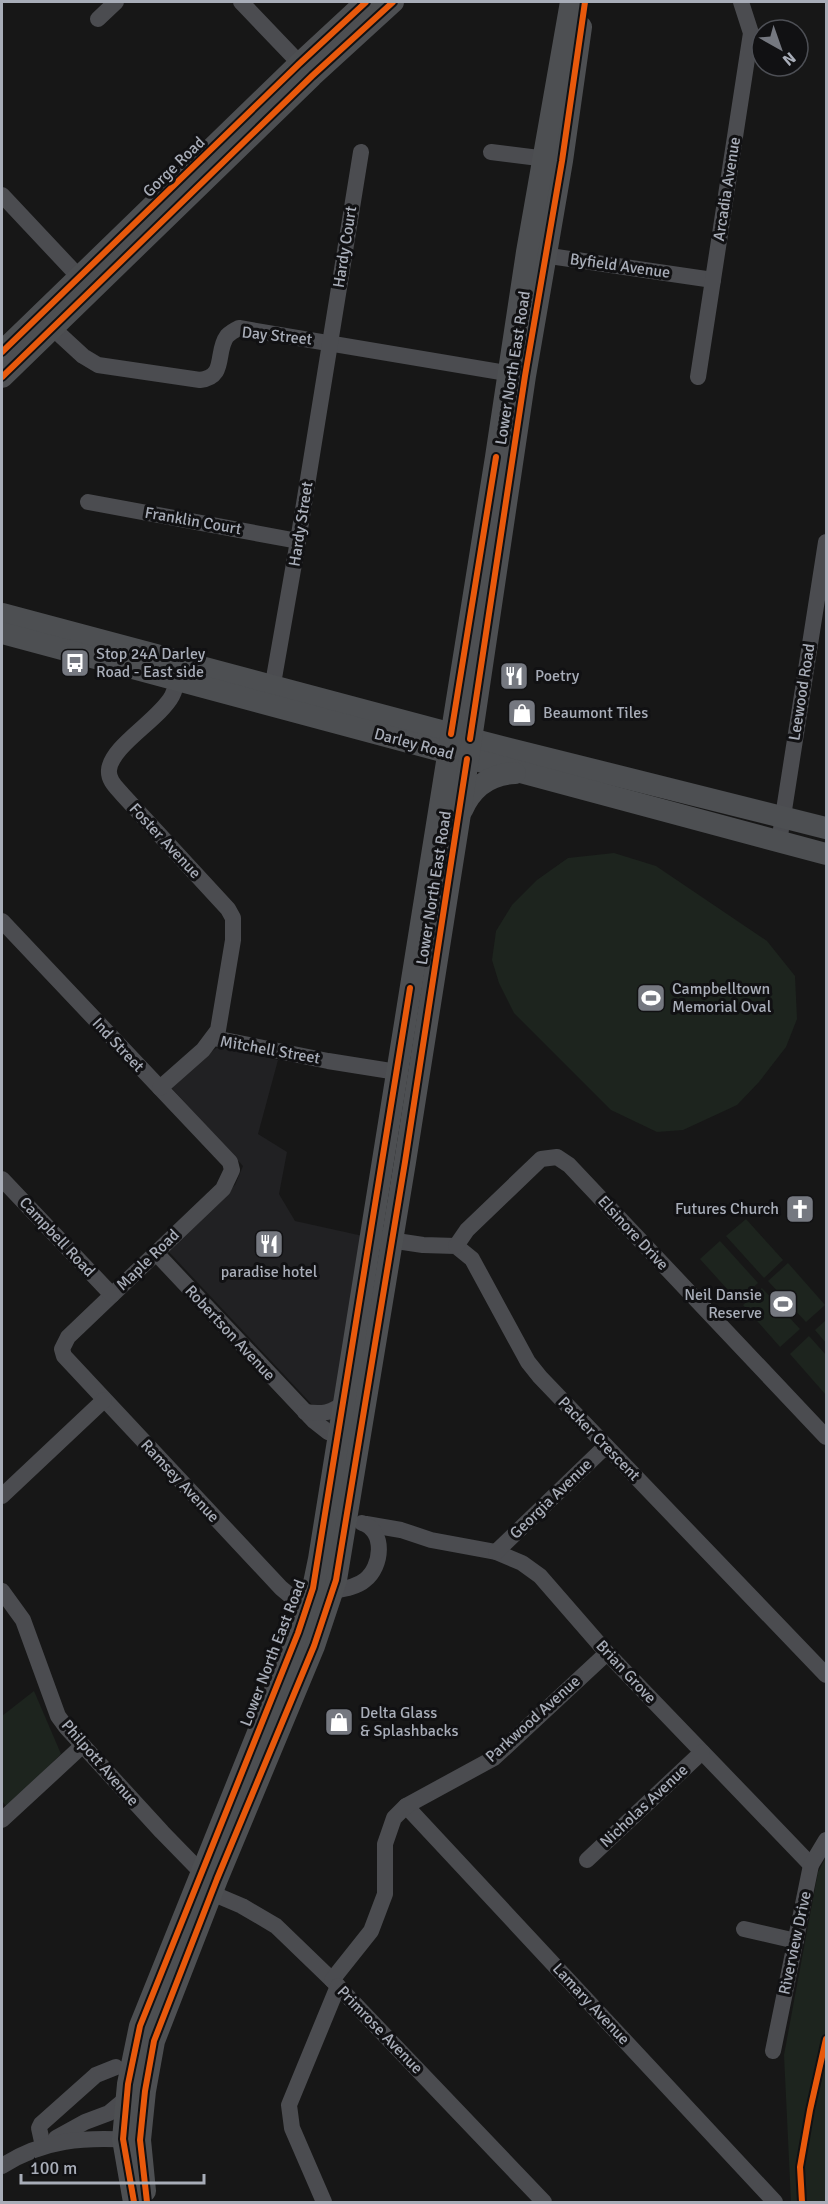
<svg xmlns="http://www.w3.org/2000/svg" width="828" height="2204" font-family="Signika,sans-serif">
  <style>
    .built { fill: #212123 }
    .green { fill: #1d241e }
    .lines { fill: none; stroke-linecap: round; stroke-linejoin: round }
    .minor { stroke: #4b4c50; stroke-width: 16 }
    .major { stroke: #4d4f52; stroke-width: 22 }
    .cycleway-casing { stroke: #111113; stroke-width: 10 }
    .cycleway { stroke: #e8590c; stroke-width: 6 }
    .labels { text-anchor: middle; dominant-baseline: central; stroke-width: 6; stroke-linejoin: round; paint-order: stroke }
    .street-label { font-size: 16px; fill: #a8adb8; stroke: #111113 }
    .poi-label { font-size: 16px; fill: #a8adb8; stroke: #111113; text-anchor: start }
  </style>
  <rect width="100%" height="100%" fill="#171717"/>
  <path class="built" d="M218,1047L278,1060L258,1134L287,1152L279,1194L295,1221L363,1236L333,1427L168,1251L235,1185L243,1166L167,1083Z"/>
  <g class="green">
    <path d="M614,853L656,866L767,941L795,976L797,1019L786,1047L759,1082L737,1105L683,1130L657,1132L611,1110L514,1013L499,983L492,960L496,931L512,905L537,880L568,858Z"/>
    <path d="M746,1219L783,1260L764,1278L726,1236Z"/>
    <path d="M720,1241L758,1283L738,1301L700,1259Z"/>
    <path d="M788,1263L825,1305L806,1322L768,1281Z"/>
    <path d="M762,1288L800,1329L780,1347L743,1305Z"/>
    <path d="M826,1320V1343L815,1330Z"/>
    <path d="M809,1336L826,1355V1395L790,1354Z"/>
    <path d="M34,1691L61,1754L7,1807L2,1801V1716Z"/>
    <path d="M826,1857V2202H791L784,2055L818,1872Z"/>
  </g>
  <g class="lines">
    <g class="minor">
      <path d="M241,2L307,71"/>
      <path d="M98,19L116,2"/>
      <path d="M491,152L555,160"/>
      <path d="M2,195L80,278"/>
      <path d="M536,254L713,280"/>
      <path d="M45,321L83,356L98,365L200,380C227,377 215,352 227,336C230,333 235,330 239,328L518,375"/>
      <path d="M698,377L751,33L741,2"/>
      <path d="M88,502L298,541"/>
      <path d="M271,695L298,541L361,152"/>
      <path d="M779,842L826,542"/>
      <path d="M2,921L230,1162L232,1170L223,1189L68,1337L62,1349L64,1356L281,1588L293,1598L308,1604"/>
      <path d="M214,1038L328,1061L397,1072"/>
      <path d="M160,1088L203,1050L218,1030L233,940V918L228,909L122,794C116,787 108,780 109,770C111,746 159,720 172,696C176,688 178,679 180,670"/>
      <path d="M2,1179L112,1295"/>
      <path d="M383,1239L423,1245L456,1246L472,1259L528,1362L540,1377L826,1675"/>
      <path d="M456,1246L467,1230L541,1159L557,1157L569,1165L826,1437"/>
      <path d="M156,1253L314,1421L328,1432L348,1438"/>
      <path d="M305,1412C321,1414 332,1414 345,1402"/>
      <path d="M2,1496L104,1400"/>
      <path d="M366,1524L401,1530L431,1540L496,1552L522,1563L540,1576L607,1653L811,1865"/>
      <path d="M496,1552L606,1446"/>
      <path d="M2,1591L23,1620L58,1716L66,1727L162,1832L201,1872L212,1877"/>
      <path d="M333,1591C344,1589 357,1587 365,1580C382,1567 386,1531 362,1523"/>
      <path d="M406,1806L775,2202"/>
      <path d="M2,1820L82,1746"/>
      <path d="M587,1860L702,1752"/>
      <path d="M202,1889L242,1906L276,1926L332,1980L544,2202"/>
      <path d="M744,1929L796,1941"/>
      <path d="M332,1980L371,1931L385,1894V1844L394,1818L406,1806L494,1758L607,1653"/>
      <path d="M773,2051L811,1865L826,1840"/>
      <path d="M56,2138L85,2122L109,2113L127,2098"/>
      <path d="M43,2146L39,2128L41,2124L96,2075L116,2067"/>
      <path d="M2,2166C44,2139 84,2137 133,2140"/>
      <path d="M324,2202L292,2128L289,2105L338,1986"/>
    </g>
    <g class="major">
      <path d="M2,352L299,64L366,2"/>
      <path d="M2,377L312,76L393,2"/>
      <path d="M2,614L482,742L826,828"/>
      <path d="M2,633L826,854"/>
      <path d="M462,810C472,787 491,774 515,773"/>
      <path d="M145,2191L140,2140L145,2091L154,2041L217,1879L314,1646L336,1580L405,1162L459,820L525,376L562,161L581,27"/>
      <path d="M134,2202L123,2139L128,2084L140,2026L298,1633L313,1588L319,1559L496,457L527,252L571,2"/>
    </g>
    <g class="cycleway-casing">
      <g id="cycleway">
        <path d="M2,352L299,64L366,2"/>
        <path d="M2,377L312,76L393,2"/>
        <path d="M451,734L496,457"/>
        <path d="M470,739L525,376L562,161L585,2"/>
        <path d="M134,2202L123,2139L128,2084L140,2026L298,1633L313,1588L410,988"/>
        <path d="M147,2202L140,2140L145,2091L154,2041L217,1879L314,1646L336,1580L405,1162L467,759"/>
        <path d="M802,2202L800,2167L810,2110L826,2039"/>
      </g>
    </g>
    <use href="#cycleway" class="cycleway"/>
  </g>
  <defs>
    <g id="bus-square" transform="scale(1.5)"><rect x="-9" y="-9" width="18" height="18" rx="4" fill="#757880" stroke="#111113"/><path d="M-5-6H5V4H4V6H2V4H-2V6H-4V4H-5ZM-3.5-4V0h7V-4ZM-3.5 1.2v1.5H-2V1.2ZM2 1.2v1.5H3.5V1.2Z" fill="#fff"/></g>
    <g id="restaurant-square" transform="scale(1.5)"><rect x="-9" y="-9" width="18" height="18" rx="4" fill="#757880" stroke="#111113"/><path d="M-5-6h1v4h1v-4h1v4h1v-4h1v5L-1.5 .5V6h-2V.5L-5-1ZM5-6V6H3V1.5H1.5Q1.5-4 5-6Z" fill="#fff"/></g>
    <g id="shop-square" transform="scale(1.5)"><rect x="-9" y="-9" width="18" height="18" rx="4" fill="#757880" stroke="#111113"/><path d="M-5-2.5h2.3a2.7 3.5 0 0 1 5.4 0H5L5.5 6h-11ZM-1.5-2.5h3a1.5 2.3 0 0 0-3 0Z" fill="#fff"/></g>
    <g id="stadium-square" transform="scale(1.5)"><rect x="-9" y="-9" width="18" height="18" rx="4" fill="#757880" stroke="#111113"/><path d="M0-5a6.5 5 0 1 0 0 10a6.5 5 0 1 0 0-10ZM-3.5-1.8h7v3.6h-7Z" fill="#fff"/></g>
    <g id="church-square" transform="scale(1.5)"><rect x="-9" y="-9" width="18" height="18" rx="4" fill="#757880" stroke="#111113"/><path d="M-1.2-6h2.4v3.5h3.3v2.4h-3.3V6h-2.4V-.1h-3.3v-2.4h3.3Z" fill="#fff"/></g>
  </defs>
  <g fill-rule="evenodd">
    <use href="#bus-square" x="75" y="663"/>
    <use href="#restaurant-square" x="514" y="676"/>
    <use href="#shop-square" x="522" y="713"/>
    <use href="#stadium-square" x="651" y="998"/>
    <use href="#church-square" x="800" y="1209"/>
    <use href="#restaurant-square" x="269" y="1244"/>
    <use href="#stadium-square" x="783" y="1304"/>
    <use href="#shop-square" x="339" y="1722"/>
  </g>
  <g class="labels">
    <g class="street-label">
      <text transform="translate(174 167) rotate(-44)">Gorge Road</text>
      <text transform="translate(727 189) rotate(-81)">Arcadia Avenue</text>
      <text transform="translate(345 247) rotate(-81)">Hardy Court</text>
      <text transform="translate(620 266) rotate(8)">Byfield Avenue</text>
      <text transform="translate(277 336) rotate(6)">Day Street</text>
      <text transform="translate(513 368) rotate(-81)">Lower North East Road</text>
      <text transform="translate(193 521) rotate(10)">Franklin Court</text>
      <text transform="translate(301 524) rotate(-81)">Hardy Street</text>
      <text transform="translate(802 692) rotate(-81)">Leewood Road</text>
      <text transform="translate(414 744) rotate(15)">Darley Road</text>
      <text transform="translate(165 841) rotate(47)">Foster Avenue</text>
      <text transform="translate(434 888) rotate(-81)">Lower North East Road</text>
      <text transform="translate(118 1045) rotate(47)">Ind Street</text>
      <text transform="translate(270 1050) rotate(10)">Mitchell Street</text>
      <text transform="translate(633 1233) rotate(47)">Elsinore Drive</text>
      <text transform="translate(57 1237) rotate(47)">Campbell Road</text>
      <text transform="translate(148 1260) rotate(-44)">Maple Road</text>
      <text transform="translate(230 1333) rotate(47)">Robertson Avenue</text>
      <text transform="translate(599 1439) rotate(46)">Packer Crescent</text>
      <text transform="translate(180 1481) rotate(47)">Ramsey Avenue</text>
      <text transform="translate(551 1499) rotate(-44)">Georgia Avenue</text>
      <text transform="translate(273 1653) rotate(-69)">Lower North East Road</text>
      <text transform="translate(626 1672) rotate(47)">Brian Grove</text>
      <text transform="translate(533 1719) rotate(-42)">Parkwood Avenue</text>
      <text transform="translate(100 1763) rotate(49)">Philpott Avenue</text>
      <text transform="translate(644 1806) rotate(-43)">Nicholas Avenue</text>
      <text transform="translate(795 1943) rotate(-78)">Riverview Drive</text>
      <text transform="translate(591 2004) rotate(47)">Lamary Avenue</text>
      <text transform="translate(380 2030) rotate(46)">Primrose Avenue</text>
    </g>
    <g class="poi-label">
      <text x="96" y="654">Stop 24A Darley<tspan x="96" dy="18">Road - East side</tspan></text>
      <text x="535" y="676">Poetry</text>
      <text x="543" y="713">Beaumont Tiles</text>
      <text x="672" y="989">Campbelltown<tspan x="672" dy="18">Memorial Oval</tspan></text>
      <text x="779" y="1209" text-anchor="end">Futures Church</text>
      <text x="269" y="1272" text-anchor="middle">paradise hotel</text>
      <text x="762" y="1295" text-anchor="end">Neil Dansie<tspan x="762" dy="18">Reserve</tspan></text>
      <text x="360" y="1713">Delta Glass<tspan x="360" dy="18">&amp; Splashbacks</tspan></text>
    </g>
  </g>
  <rect width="828" height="2204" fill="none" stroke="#a8adb8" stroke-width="6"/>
  <g transform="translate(780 48) rotate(140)"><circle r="28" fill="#111113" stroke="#4d4f55" stroke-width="1.5"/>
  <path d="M0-4.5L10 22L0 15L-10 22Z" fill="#757880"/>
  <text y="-9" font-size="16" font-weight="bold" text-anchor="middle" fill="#a8adb8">N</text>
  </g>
  <path d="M21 2174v9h183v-9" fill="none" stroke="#a8adb8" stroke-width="3"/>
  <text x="30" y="2174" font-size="18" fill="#a8adb8" stroke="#111113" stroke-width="4.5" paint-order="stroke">100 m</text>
</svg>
